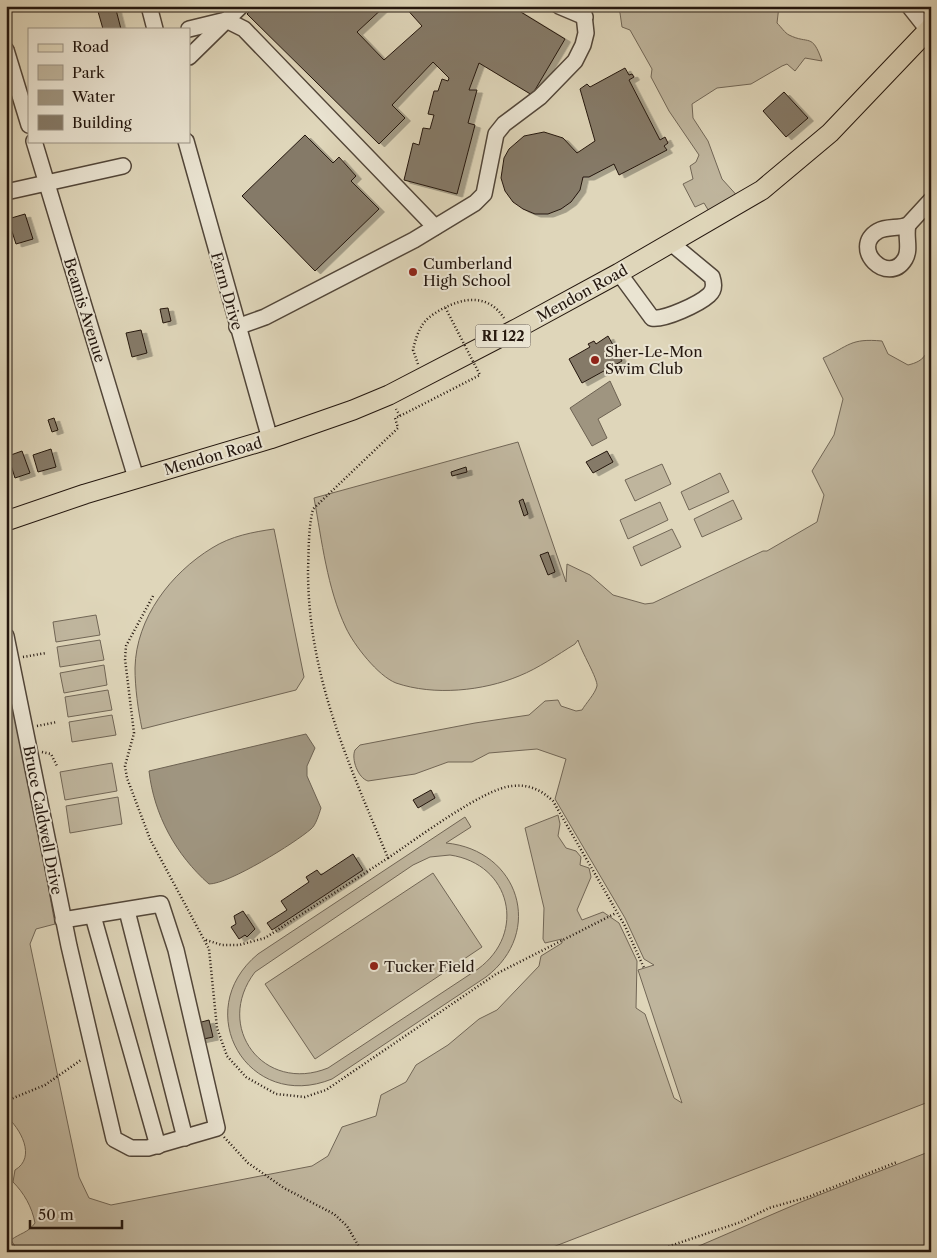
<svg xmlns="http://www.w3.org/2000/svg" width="937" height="1258" font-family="'Libre Caslon Text',serif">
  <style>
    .green { fill: #bfb59d; stroke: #716656; fill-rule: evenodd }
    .water { fill: #9f9580; stroke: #6d6252 }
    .building { fill: #857a67; stroke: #23160e; filter: url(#shadow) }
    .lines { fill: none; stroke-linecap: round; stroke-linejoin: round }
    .minor-casing { stroke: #524639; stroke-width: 18 }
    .major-casing { stroke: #23160e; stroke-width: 21 }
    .path { stroke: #23160e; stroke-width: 2.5; stroke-dasharray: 1 2.5; stroke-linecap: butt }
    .minor { stroke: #eae4d2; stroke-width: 15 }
    .major { stroke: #dfd6ba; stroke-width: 19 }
    .path-bridge { stroke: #23160e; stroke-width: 2.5; stroke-dasharray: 1 2.5; stroke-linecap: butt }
    .poi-dot { fill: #8f2418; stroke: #eae4d2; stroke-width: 2 }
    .labels { text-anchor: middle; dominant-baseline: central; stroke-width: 4; stroke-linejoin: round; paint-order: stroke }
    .shield { fill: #eae4d2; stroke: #5f5449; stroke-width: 1 }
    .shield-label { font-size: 14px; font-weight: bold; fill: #23160e }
    .poi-label { font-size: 15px; fill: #23160e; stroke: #eae4d2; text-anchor: start }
    .street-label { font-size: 15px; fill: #23160e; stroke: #eae4d2 }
  </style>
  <defs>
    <filter id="shadow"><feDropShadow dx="5.5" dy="3" stdDeviation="0" flood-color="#0004"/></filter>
  </defs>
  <rect width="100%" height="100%" fill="#dfd6ba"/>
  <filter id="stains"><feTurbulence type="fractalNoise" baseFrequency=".004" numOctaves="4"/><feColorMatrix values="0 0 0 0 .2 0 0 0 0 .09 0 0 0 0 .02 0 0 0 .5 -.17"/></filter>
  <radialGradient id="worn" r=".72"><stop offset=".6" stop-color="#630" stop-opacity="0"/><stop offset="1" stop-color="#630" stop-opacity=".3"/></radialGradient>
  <g class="green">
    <path d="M615,6H779L777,23C781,27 785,33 789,35C809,45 812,32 822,61L805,58L795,71L787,64L782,66L751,84L717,88L692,104L693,118L708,141L722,179L741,200L713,218L704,203L695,207L683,184L693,179L690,166L696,162L699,155L669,111L651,77L652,69L630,30L622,27L620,13Z"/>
    <path d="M931,339V1101L540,1252H30L16,1248L11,1240C20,1233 28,1233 35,1223C32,1207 24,1193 13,1182L15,1170C37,1157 20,1128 6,1116V655L55,924L36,929L30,944L79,1177L89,1198L111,1205L312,1166L328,1156L342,1127L376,1116L381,1095L406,1082L416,1065L448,1045L479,1019L497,1010L539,966L541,956L562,943V939L545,943L543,939L544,908L525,828L558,815L560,824L558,836L566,848L576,851L581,857L580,865L589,868L591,877L577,910L582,920L603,912L619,923L637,961L636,1008L645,1014L674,1098L682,1103L638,970L654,965L644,959L625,918L555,799L566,759L537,749L489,753L472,762H448L415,774L368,781C358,778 351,759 355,750L360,745L475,723L529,715L545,701L558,700L561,706L576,711L582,710C586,703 595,694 597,686C598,679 581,651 578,640L575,644C557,655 539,668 519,676C483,691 434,696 396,683C378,676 354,645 346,628C327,588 322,541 314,498L518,442L566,582L567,564L590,575L613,595L645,604L653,603L763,551H767L817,522L824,495L812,471L834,435L843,399L823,358C849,346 850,338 882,341L888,354L908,365C925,361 927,354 931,339Z"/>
    <path d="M662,464L671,484L635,501L625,480Z"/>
    <path d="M720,473L729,492L689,510L681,492Z"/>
    <path d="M733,500L742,519L702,537L694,519Z"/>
    <path d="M660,502L668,520L628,539L620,520Z"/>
    <path d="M274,529L304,677L296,690L142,729C138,709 135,688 135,668C136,618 171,573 212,548C231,536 253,532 274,529Z"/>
    <path d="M672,529L681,547L641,566L633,547Z"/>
    <path d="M96,615L100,635L56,642L53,622Z"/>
    <path d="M100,640L104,660L60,667L57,647Z"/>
    <path d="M104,665L107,685L64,693L60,673Z"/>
    <path d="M108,690L112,710L68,717L65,697Z"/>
    <path d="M112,715L116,735L72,742L69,722Z"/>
    <path d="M112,763L117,791L65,800L60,772Z"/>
    <path d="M118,797L122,824L70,833L66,806Z"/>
    <path d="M465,817L471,827L446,843C519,850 545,932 486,977L332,1079C248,1113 189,1011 258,954ZM450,855C511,864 527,933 478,969L328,1068C264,1094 213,1027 255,972L413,865L430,857Z"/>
    <path d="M433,873L482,947L315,1059L265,984Z"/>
    <path d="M931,1151V1252H685L801,1202Z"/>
  </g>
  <g class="water">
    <path d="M610,381L621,405L598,419L607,438L592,446L570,408Z"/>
    <path d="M306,734L315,748L307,766V776L321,808C319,814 316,825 311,829C295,843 229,884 209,884C176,855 154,815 149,771Z"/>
  </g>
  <g class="building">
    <path d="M105,6H115L121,29H103L97,8Z"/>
    <path d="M255,6H316L322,12L328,6H385L357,32L384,60L422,26L404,6H511L565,39L532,95L479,63L469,90H477L468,123L475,125L457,194L404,180L413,143L419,145L423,128L430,129L434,115L428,114L434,91H438L442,79L448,81L449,78L433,62L392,105L405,118L379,144L247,14Z"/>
    <path d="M625,68L629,75L632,74L634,77L629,80L660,140L665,137L668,143L664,146L667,150L619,175L614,164L589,177H583L580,190L571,202L561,209L548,214H535L523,209L513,202L505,191L501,178L504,158L509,149L524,136L544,132L563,138L577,153L595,141L580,89L587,84L590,87Z"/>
    <path d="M784,92L808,118L786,137L763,111Z"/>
    <path d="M305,135L333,163L339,157L356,176L351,181L379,209L315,271L242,196Z"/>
    <path d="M25,214L33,239L16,244L8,219Z"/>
    <path d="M168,308L171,321L163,323L160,309Z"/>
    <path d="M141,330L147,353L132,357L126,333Z"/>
    <path d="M608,336L622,361L582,383L569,359L590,347L588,344L594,341L596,344Z"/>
    <path d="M54,418L58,430L52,432L48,420Z"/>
    <path d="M51,449L56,467L38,472L33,455Z"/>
    <path d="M22,451L30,473L15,478L8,456Z"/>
    <path d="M607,451L613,462L593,473L586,462Z"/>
    <path d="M466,467L467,472L452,476L451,472Z"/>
    <path d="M523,499L528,514L524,516L519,501Z"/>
    <path d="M548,552L555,572L548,575L540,555Z"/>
    <path d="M431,790L435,798L418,808L413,800Z"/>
    <path d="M353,854L363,870L272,930L267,923L287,910L281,901L309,882L306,877L317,870L321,875Z"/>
    <path d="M243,911L255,929L247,937L245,935L239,939L231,927L236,924L234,916Z"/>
    <path d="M209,1020L213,1037L199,1040L194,1024Z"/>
  </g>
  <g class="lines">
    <g class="minor-casing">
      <g id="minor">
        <path d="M149,6L155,29"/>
        <path d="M559,6L585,17"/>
        <path d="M909,6L928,30"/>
        <path d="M189,29L226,20L244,29L435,227"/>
        <path d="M6,50L29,125"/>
        <path d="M189,57L241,6"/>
        <path d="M34,141L136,478"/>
        <path d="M186,141L270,439"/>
        <path d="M6,192L123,166"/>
        <path d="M908,225C905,237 911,249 905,259C888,287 849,248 878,231C887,226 898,229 908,225Z"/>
        <path d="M908,225L931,200"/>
        <path d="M619,273L652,318C665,320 699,304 709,295C715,290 714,283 712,277L671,243"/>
        <path d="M237,327L265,317L414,240L475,203L484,194L496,134L504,124L540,97L575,61L583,45L586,33L583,6"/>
        <path d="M6,636L69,946L114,1139L131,1148H148L217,1128L176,950L161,904L63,920"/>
        <path d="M127,911L185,1138"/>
        <path d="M93,916L158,1146"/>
      </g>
    </g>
    <g class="major-casing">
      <path id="major" d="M6,521L85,494L270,439L353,410L389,395L518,328L619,273L762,190L830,133L931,27"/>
    </g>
    <g class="path">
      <path d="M418,364L413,350C415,341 418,331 423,324C428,317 435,313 442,309C465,297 488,294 504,318"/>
      <path d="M153,596L126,646L125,659L134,733L125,766L127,778L150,839L209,949L217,1028L227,1056L246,1077L276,1094L305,1097L326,1090L496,974L616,913"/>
      <path d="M23,657L46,653"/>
      <path d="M37,726L57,722"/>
      <path d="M42,752L51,754L57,766"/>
      <path d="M388,858C415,840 484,788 512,786C529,784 541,790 553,801L625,926L644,968"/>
      <path d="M206,940L222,945H239L265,938L388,858C348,762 308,676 308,570C309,549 308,530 313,509L398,428L395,418L400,416L396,409"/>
      <path d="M6,1101L45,1085L81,1060"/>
      <path d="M224,1137L248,1163L284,1188L334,1214L347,1226L362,1252"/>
      <path d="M652,1252L741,1222L769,1208L808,1197L897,1162"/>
    </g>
    <use href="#minor" class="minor"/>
    <use href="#major" class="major"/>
    <path class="path-bridge" d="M400,416L480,375L445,307"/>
  </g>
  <g class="poi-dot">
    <circle cx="413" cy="272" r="5"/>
    <circle cx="595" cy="360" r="5"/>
    <circle cx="374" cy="966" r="5"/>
  </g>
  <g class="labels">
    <rect class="shield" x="475.5" y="324.5" width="55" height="23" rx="4"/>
    <g class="shield-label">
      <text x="503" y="336">RI 122</text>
    </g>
    <g class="poi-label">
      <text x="423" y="263">Cumberland<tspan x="423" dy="17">High School</tspan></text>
      <text x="605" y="351">Sher-Le-Mon<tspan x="605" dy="17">Swim Club</tspan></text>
      <text x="384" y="966">Tucker Field</text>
    </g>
    <g class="street-label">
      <text transform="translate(227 291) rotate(74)">Farm Drive</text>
      <text transform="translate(582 293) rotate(-29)">Mendon Road</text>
      <text transform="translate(85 310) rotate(73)">Beamis Avenue</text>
      <text transform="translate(213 456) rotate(-16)">Mendon Road</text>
      <text transform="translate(43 820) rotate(79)">Bruce Caldwell Drive</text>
    </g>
  </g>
  <rect width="937" height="1258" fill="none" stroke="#dfd6ba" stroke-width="25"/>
  <rect x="8" y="8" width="922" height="1243" fill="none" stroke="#23160e" stroke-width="2.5"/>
  <rect x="12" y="12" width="912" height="1233" fill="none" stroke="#23160e"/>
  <rect x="28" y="28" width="162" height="115" fill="#eae4d2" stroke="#9a9284"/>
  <rect x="38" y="44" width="25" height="8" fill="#dfd6ba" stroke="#9a9284"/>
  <text x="72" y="52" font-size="15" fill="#23160e">Road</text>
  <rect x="38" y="65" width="25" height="15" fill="#bfb59d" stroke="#9a9284"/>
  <text x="72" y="78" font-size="15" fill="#23160e">Park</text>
  <rect x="38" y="90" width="25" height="15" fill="#9f9580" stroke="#9a9284"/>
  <text x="72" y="102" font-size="15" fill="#23160e">Water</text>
  <rect x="38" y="115" width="25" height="15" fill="#857a67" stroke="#9a9284"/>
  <text x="72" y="128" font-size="15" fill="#23160e">Building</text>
  <path d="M30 1220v8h92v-8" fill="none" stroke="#23160e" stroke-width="2.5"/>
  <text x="38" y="1220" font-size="15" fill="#23160e" stroke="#eae4d2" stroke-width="4" paint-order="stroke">50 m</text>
  <rect width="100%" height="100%" filter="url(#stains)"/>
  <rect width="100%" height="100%" fill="url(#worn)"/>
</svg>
